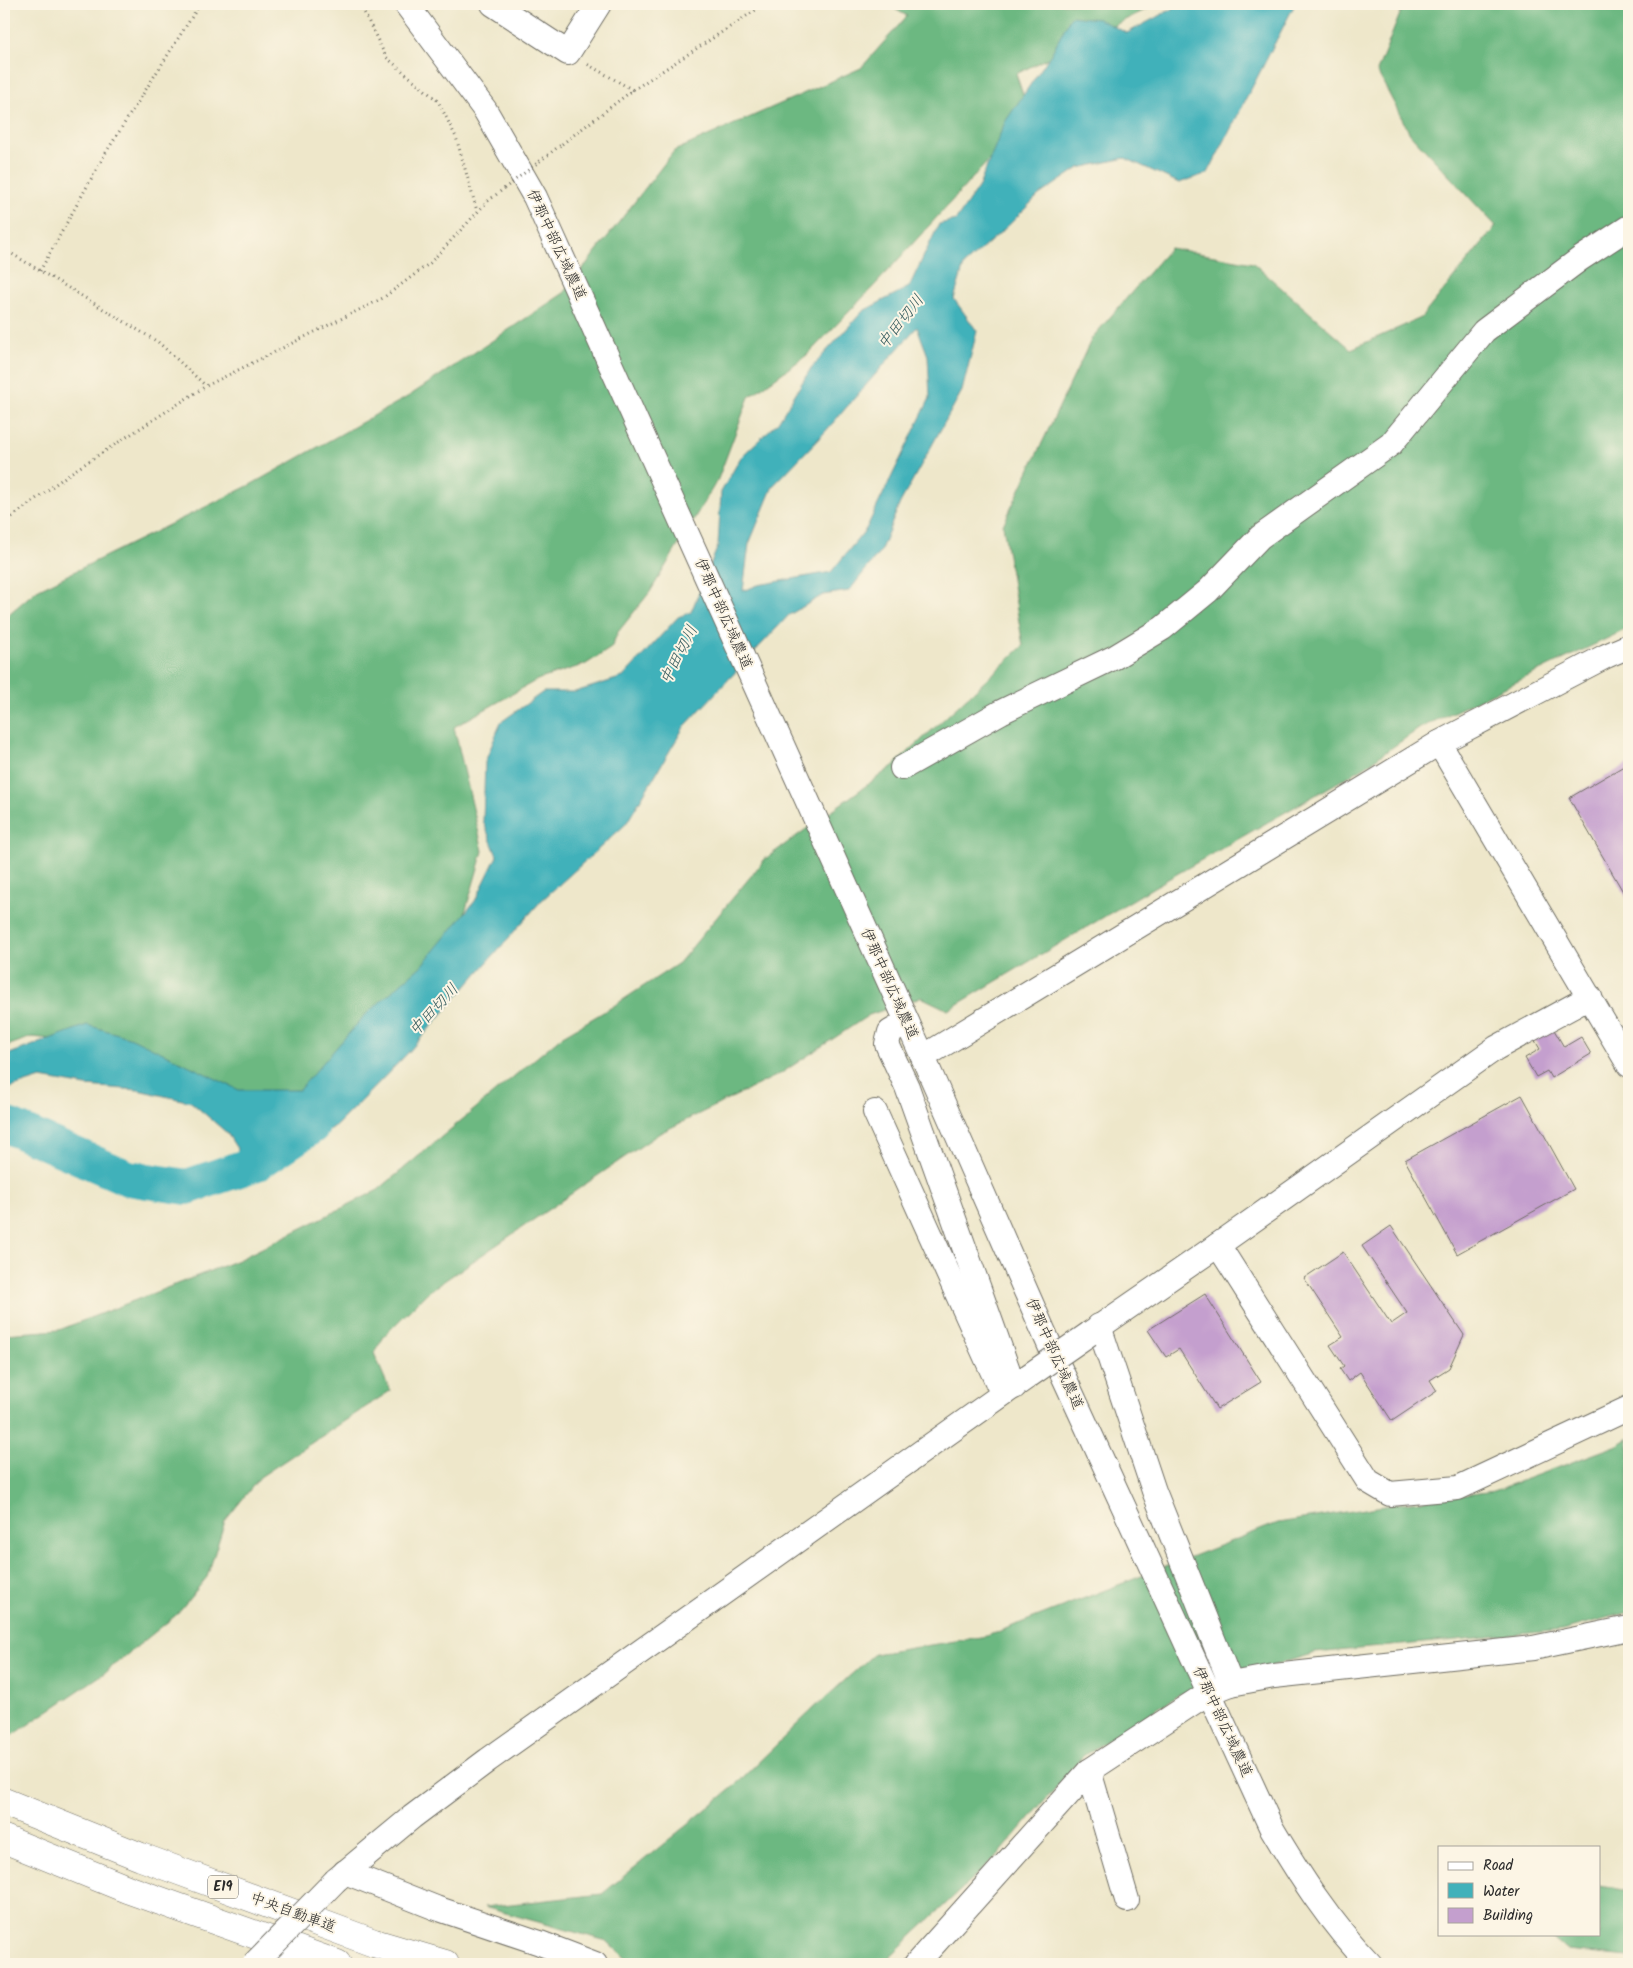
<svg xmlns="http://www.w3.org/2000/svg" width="1633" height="1968" font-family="Kalam,'Klee One',sans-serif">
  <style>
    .forest { fill: #6cb881; stroke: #4c7256 }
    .water { fill: #41b1ba; stroke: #366e72; fill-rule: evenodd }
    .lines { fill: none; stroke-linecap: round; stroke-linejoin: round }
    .river { stroke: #41b1ba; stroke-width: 36 }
    .building { fill: #c49fce }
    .minor-casing { stroke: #6f6d63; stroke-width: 26 }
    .highway-casing { stroke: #6f6d63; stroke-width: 29 }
    .path { stroke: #6f6d63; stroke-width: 3; stroke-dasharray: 1 4; stroke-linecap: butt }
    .minor { stroke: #fff; stroke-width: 24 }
    .highway { stroke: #fff; stroke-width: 28 }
    .minor-bridge-casing { stroke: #6f6d63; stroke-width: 26; stroke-linecap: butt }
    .path-bridge { stroke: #6f6d63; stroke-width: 3; stroke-dasharray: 1 4; stroke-linecap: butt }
    .minor-bridge { stroke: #fff; stroke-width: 24 }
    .labels { text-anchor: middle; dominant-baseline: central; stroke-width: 4; stroke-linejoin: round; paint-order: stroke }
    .shield { fill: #fcf5e5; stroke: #6a6863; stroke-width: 1 }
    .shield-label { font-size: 14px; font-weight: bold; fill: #2b2b2b }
    .street-label { font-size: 15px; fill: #2b2b2b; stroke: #fcf5e5 }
    .water-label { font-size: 16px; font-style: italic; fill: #335a5d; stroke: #fcf5e5 }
  </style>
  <rect width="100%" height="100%" fill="#fcf5e5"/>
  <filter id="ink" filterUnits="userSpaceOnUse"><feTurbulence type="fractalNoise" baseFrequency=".02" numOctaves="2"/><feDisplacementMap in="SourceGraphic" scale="10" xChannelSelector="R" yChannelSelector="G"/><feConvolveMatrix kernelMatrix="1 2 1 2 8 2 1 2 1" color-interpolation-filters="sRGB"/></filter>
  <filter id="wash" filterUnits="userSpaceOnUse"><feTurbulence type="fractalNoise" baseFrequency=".0096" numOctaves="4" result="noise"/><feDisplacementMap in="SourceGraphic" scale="20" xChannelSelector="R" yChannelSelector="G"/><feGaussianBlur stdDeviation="1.12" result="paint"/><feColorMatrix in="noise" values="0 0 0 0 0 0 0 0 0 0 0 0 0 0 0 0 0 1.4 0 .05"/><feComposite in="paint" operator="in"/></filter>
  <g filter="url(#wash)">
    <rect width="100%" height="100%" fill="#eee7ca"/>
    <g class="forest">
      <path d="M886,4H1157L1016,74L1030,115L875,285L807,355L749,397L718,479L650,592L618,632L611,648L586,664L537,680L454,727L483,851L454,950L303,1104L226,1111L100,1044L32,1037L4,1047V618L37,590L250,485L409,396L564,293L674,151L861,68L907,16Z"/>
      <path d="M1404,4H1629V628L1420,728L1363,768L1154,887L948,1010L921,997L869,1015L780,1074L660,1133L428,1292L385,1335L374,1353L390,1391L260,1477L225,1521L207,1577L176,1615L103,1674L4,1741V1334L59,1330L238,1260L378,1190L561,1037L612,1007L679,963L765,859L893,766L1023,646L1003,525L1092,338L1170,248L1253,263L1351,349L1421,318L1496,226L1410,134L1377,71Z"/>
      <path d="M1629,1438V1612L1563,1630L1315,1653L1180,1694L1083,1756L1001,1852L882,1964H632L607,1941L484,1907L602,1894L731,1789L813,1709L874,1654L987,1636L1278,1523L1396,1504L1494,1491L1618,1445Z"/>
      <path d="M1599,1885L1629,1890V1957L1567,1951L1547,1934H1599Z"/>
    </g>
    <path class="water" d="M1181,4H1295L1208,173L1179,183L1125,158L1079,168L1039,195L1010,224L964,265L954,299L977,331L962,391L900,503L880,552L849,591L823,595L789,615L684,727L626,824L541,901L407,1054L338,1124L296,1154L241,1155L227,1133L191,1102L138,1090L86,1086L41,1078L4,1090V1056L87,1025L132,1038L239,1090H299L365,1015L421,966L475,901L497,856L483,821L485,762L501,722L543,692H575L623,677L678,617L691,612L718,546L721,492L741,457L778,422L811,368L863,311L909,287L939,224L956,220L979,186L1005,122L1051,54L1071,16L1098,19L1127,33ZM917,327L928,356L930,398L866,529L831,572L758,585L743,591L749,544L773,486L824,433Z"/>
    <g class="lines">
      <path class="river" d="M4,1124L128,1178L187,1187L257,1163L312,1126"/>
    </g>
    <g id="blocks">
      <g class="building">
        <path d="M1629,763V902L1569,798Z"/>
        <path d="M1553,1028L1564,1047L1581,1037L1591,1054L1551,1078L1547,1071L1536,1077L1525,1058L1540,1049L1534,1039Z"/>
        <path d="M1522,1095L1574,1189L1457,1254L1405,1160Z"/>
        <path d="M1391,1226L1464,1335L1449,1368L1430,1380L1437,1391L1392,1421L1360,1372L1348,1381L1340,1369L1344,1366L1330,1345L1343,1337L1304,1278L1343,1252L1391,1324L1407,1313L1362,1246Z"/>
        <path d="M1205,1294L1261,1382L1217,1409L1179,1349L1166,1357L1148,1330Z"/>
      </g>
    </g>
  </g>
  <g filter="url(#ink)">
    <use href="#blocks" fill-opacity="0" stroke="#6f6d63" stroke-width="1"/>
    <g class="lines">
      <g class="minor-casing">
        <g id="minor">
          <path d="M406,4L485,110L535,197L923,1057L1057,1362L1271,1827C1300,1876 1330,1923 1370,1964"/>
          <path d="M493,4L568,53L599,4"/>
          <path d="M1439,743L1606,656L1629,646"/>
          <path d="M902,768L1001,712L1115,657L1163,628L1208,591L1260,537L1391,444L1484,331L1580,259L1629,227"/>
          <path d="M907,1022L890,1032L887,1044L907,1087L1014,1387"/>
          <path d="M923,1057L1439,743L1629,1065"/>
          <path d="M875,1112L999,1386"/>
          <path d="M1218,1245L1368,1481L1390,1494L1458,1488L1629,1408"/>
          <path d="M1099,1326L1154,1491L1231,1684"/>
          <path d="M1089,1334L1218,1245L1496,1048L1590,997"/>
          <path d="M1089,1771L1127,1900"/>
          <path d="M345,1872L436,1908L540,1943L595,1964"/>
          <path d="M336,1880L412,1817L488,1760L1027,1377"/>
          <path d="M916,1964L1089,1771L1208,1693L1231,1684L1274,1676L1533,1648L1629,1628"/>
        </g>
      </g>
      <g class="highway-casing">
        <g id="highway">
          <path d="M4,1802L141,1857L374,1943L445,1964"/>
          <path d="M4,1839L127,1889L337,1964"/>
        </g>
      </g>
      <g class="path">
        <path d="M360,4L386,57L438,101L456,137L477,211"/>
        <path d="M633,90L765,4"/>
        <path d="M562,144L633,90L587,64"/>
        <path d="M4,249L158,342L206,386"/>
        <path d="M40,271L105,154L200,4"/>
        <path d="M4,523L69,474L206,386L383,298L430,263L488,201"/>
      </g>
      <use href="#minor" class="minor"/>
      <use href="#highway" class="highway"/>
      <g class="minor-bridge-casing">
        <g id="minor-bridge">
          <path d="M1027,1377L1089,1334"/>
          <path d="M254,1964L336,1880"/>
        </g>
      </g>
      <path class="path-bridge" d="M488,201L562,144"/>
      <use href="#minor-bridge" class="minor-bridge"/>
    </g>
  </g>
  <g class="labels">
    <rect class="shield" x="208" y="1875.5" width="30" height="23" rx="4"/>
    <g class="shield-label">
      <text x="223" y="1887">E19</text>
    </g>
    <g class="street-label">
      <text transform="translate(556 245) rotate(65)">伊那中部広域農道</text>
      <text transform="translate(723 614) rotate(66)">伊那中部広域農道</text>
      <text transform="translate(889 984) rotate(66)">伊那中部広域農道</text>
      <text transform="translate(1054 1354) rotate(66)">伊那中部広域農道</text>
      <text transform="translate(1222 1722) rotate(65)">伊那中部広域農道</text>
      <text transform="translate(293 1913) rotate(20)">中央自動車道</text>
    </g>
    <g class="water-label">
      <text transform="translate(901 322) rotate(-52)">中田切川</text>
      <text transform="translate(679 655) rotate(-63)">中田切川</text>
      <text transform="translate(434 1010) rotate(-47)">中田切川</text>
    </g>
  </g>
  <rect width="1633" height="1968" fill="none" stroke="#fcf5e5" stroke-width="20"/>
  <rect x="1438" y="1846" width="162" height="90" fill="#fcf5e5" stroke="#a8a49b"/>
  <rect x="1448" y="1862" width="25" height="8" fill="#ffffff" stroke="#a8a49b"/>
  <text x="1483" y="1870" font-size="15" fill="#2b2b2b">Road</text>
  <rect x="1448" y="1883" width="25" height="15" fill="#41b1ba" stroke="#a8a49b"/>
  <text x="1483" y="1896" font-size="15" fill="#2b2b2b">Water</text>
  <rect x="1448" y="1908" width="25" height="15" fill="#c49fce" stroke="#a8a49b"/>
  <text x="1483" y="1920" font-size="15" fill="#2b2b2b">Building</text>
</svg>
